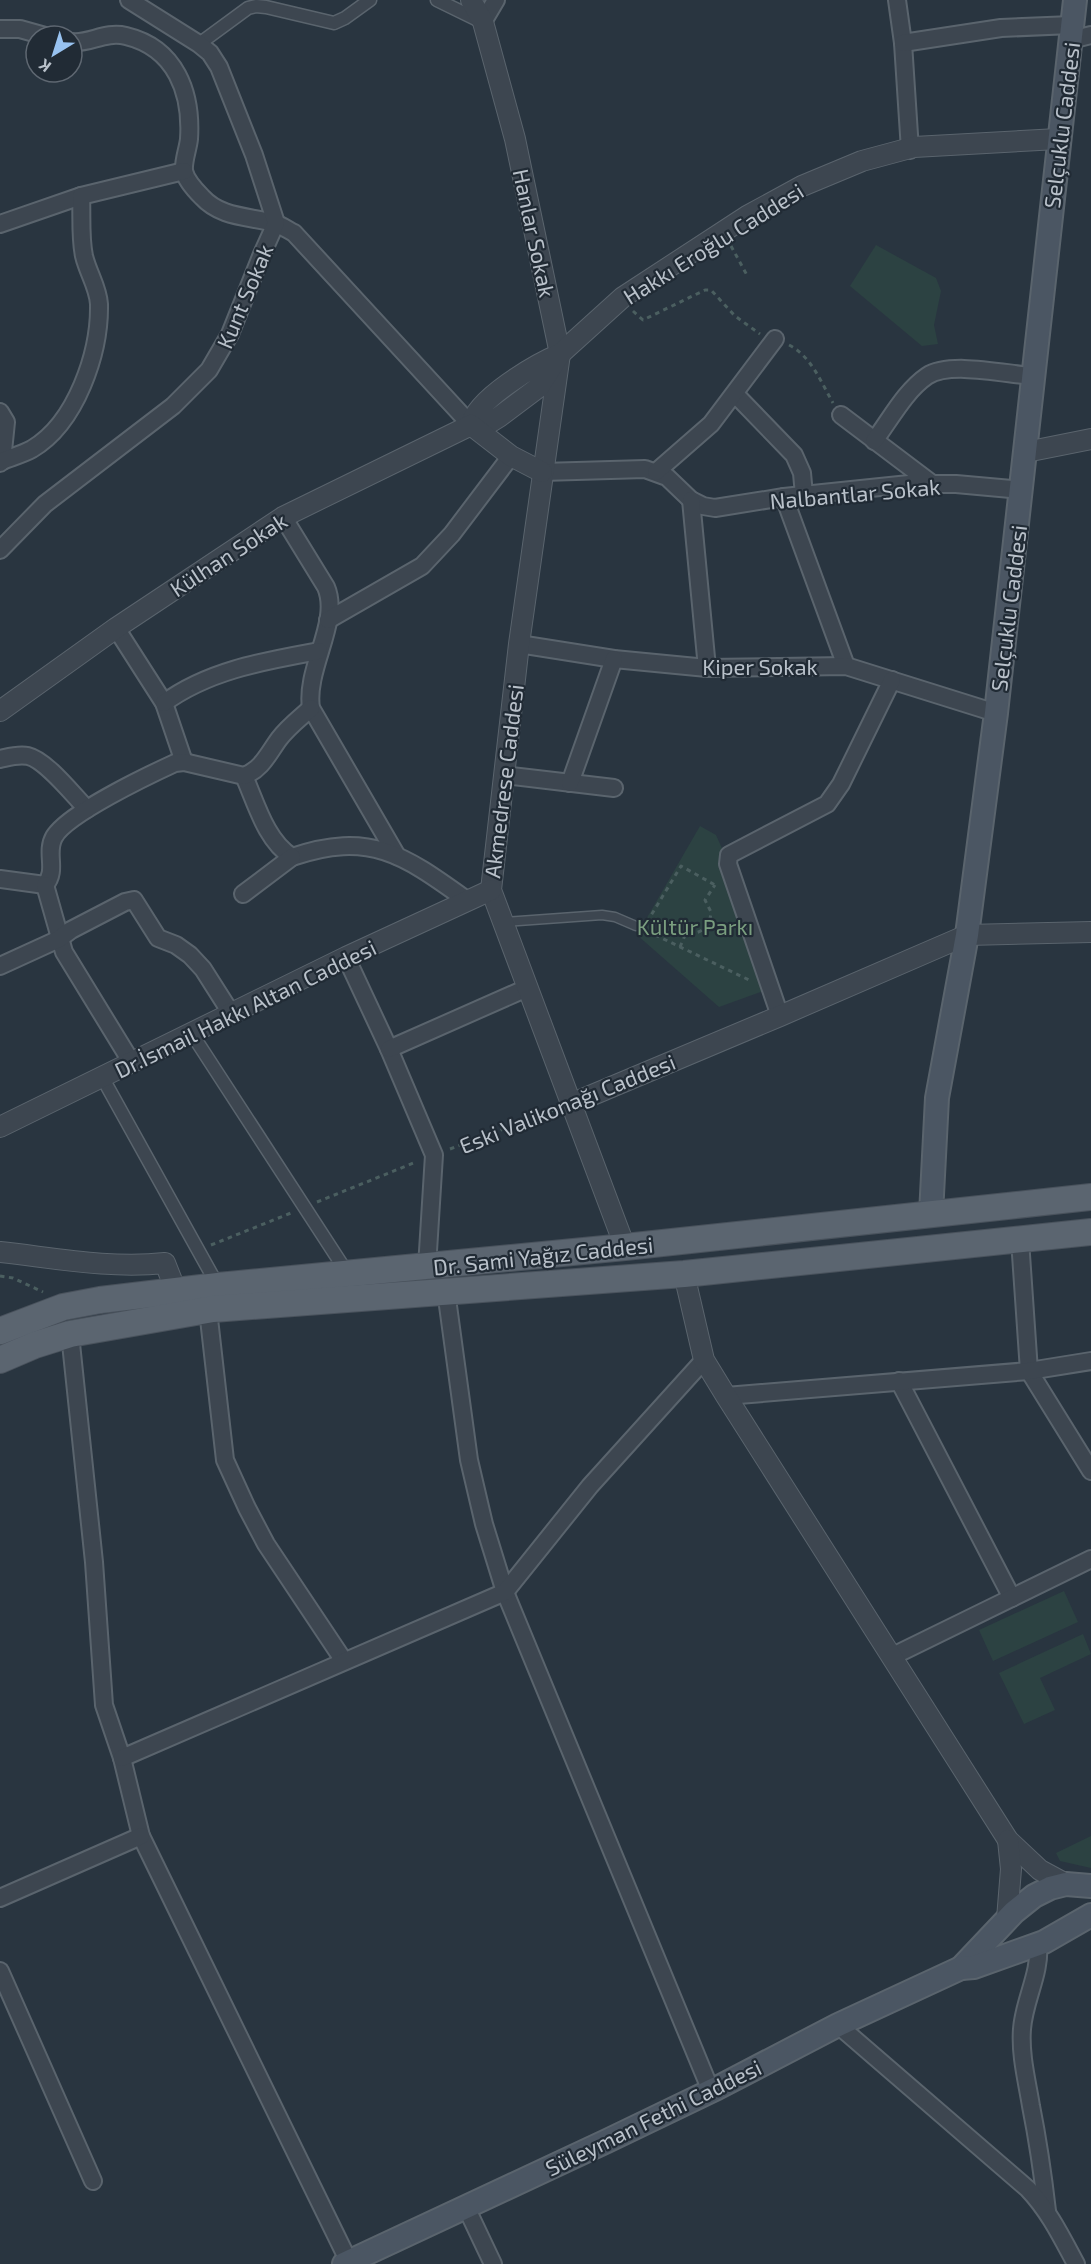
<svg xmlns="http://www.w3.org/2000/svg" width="1091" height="2264" font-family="'Exo 2',sans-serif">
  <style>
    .green { fill: #2c4242 }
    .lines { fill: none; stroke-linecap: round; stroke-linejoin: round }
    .service-casing { stroke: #5a646d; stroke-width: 11 }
    .pedestrian-casing { stroke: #5a646d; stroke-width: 15 }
    .minor-casing { stroke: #5a646d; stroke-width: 20 }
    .tertiary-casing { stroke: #5a646d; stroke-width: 22 }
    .secondary-casing { stroke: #5a646d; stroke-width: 26 }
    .primary-casing { stroke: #49525c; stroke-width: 28 }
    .path { stroke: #4b5f60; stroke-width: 3; stroke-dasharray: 4.5 4.5; stroke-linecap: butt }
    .service { stroke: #3d4650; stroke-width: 8 }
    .pedestrian { stroke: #3d4650; stroke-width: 12 }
    .minor { stroke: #3d4650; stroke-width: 16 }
    .tertiary { stroke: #3d4650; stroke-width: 20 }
    .secondary { stroke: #4b5663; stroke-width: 22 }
    .primary { stroke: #5b6570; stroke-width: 26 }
    .labels { text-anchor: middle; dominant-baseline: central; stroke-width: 4.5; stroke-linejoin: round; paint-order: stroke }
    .street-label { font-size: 22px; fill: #b9c1ca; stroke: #212b35 }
    .park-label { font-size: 22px; fill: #7a9e7f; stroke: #212b35 }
  </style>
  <rect width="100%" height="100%" fill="#293540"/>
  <g class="green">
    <path d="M876,245L936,278L941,291L934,325L938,344L922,346L850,286Z"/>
    <path d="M700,826L716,835L725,855L719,859L766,990L719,1007L637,935Z"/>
    <path d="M1064,1591L1078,1622L993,1661L979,1630Z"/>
    <path d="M1083,1634L1091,1654L1040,1678L1055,1710L1024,1724L999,1673Z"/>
    <path d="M1091,1836V1868L1060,1861L1056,1853Z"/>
  </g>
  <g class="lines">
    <g class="service-casing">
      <path id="service" d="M503,922L602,915L615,917L636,926"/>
    </g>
    <g class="pedestrian-casing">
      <g id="pedestrian">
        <path d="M437,0L482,22"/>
        <path d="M199,44L248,8L256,6L266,7L334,23L345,18L370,0"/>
        <path d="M192,1034L348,1274"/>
        <path d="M102,1077L218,1286"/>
      </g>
    </g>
    <g class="minor-casing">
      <g id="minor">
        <path d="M897,0L903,43L910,150"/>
        <path d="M483,22L496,0"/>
        <path d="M0,29H20L45,36"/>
        <path d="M1071,40L1091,35"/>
        <path d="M72,42C90,44 105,31 126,36C176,48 192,93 189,139C188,149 183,161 184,171C186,180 196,191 202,197C221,218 249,216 274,223C281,225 288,230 294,233L471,425"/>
        <path d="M903,43L1001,28L1072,25"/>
        <path d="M0,224L81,196"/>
        <path d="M735,394L794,455L802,473L804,495"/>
        <path d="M0,412L6,422L2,461L0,463"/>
        <path d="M841,415L931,483"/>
        <path d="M874,441C890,420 905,391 927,376C950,361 1005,374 1032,376"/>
        <path d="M2,461C12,457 23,454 32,449C76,423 100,353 99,304C98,287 88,273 84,256C80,237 82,216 81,196L184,171"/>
        <path d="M542,472L645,469L667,477L691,500L703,506L715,508L784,497L909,484H956L1022,490"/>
        <path d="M656,472L711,424L775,339"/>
        <path d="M784,497L846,666"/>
        <path d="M691,500L707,668"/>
        <path d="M283,517L326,587C341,622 305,668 311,708L397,856"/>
        <path d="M0,550L45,504L173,406L209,370L230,334L262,254L276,223L254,155L219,67L210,53L199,44L129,0"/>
        <path d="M328,620L422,566L452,534L511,456"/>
        <path d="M116,628L164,703L184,762"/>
        <path d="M519,644L614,659L707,668L846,666L996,713"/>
        <path d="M164,703C209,670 265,661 319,651"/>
        <path d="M0,759C9,757 18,754 28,756C46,760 74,796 87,809"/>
        <path d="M504,775L614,788"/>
        <path d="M244,776C256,803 266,841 292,857C371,830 405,856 468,901"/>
        <path d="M570,783L614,659"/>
        <path d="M0,879L45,885C58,870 45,853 54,837C67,814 149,775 175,763L184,762L244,776C262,769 268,754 279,739C288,727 300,718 311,708"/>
        <path d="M45,885L64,952L132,1063"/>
        <path d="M243,894L292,857"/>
        <path d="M346,957L389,1049L434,1155L427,1267"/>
        <path d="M0,966L59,939L71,930L125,902L134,900L158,938L176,945L190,955L203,969L231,1013"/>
        <path d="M780,1016L728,864L729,855L827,804L841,784L892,680"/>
        <path d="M389,1049L527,988"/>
        <path d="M1020,1240L1029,1371L1091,1471"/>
        <path d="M446,1291L469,1460L484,1524L505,1592L711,2091"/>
        <path d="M208,1310L225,1460L247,1508L266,1544L344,1661"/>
        <path d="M70,1334L94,1562L104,1705L122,1758L141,1836L349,2262"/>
        <path d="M899,1381L1012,1598"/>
        <path d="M726,1396L1029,1371L1091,1361"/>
        <path d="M893,1656L1091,1559"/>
        <path d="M122,1758L505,1592L590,1486L704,1360"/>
        <path d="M0,1898L141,1836"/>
        <path d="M1038,1944C1041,1973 1024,2000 1022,2029C1020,2055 1027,2081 1031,2106C1038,2141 1043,2176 1047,2211"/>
        <path d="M0,1971L93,2181"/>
        <path d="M838,2025L1028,2189C1049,2211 1062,2238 1076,2264"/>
        <path d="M466,2207L493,2264"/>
      </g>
    </g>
    <g class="tertiary-casing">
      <g id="tertiary">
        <path d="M471,0L483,22L515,139L560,354L519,644L491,890L625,1247"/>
        <path d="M560,354C536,364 476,399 471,425L491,422L499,417L539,387L560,354L623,297L747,216L802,186L862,161L914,147L1058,139"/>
        <path d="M1026,452L1091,439"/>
        <path d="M0,711L116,628L283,517L471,425L511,456L542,472"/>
        <path d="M571,1104L780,1016L967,935L1091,932"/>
        <path d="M0,1127L346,957L491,890"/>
        <path d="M0,1252C55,1258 110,1269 165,1263L176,1291"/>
        <path d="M684,1274L704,1360L726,1396L1008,1840L1040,1870L1066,1884"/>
        <path d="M1007,1919L1011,1869L1008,1840"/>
      </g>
    </g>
    <g class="secondary-casing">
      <g id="secondary">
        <path d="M931,1214L937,1098L967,935L996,713L1075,0"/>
        <path d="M961,1968L1014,1912L1034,1896L1050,1888L1066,1884L1091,1886"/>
        <path d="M344,2264L607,2141L717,2088L838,2025L961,1968L974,1967L1044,1942L1091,1915"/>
      </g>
    </g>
    <g class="primary-casing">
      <g id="primary">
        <path d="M0,1331L63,1307L100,1300L218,1286L625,1247L1091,1197"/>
        <path d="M0,1360L35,1345L70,1334L213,1309L684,1274L1091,1232"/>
      </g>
    </g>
    <g class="path">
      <path d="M731,246L748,277"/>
      <path d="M633,311L643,320L705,290H711L735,316L760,334"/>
      <path d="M789,345C811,356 821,382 833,403"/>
      <path d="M647,922L681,866L715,885L717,883"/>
      <path d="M647,931L749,980"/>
      <path d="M680,947L686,933C701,935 710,927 711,912L705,900L715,885"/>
      <path d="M450,1149L554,1110"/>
      <path d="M317,1202L416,1162"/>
      <path d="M211,1245L291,1213"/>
      <path d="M0,1276L13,1278L43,1292"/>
    </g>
    <use href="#service" class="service"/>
    <use href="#pedestrian" class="pedestrian"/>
    <use href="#minor" class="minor"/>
    <use href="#tertiary" class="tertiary"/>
    <use href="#secondary" class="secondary"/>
    <use href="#primary" class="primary"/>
  </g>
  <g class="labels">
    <g class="street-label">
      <text transform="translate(1061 125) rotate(-83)">Selçuklu Caddesi</text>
      <text transform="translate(535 233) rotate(78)">Hanlar Sokak</text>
      <text transform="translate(713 243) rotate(-32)">Hakkı Eroğlu Caddesi</text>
      <text transform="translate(244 296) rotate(-67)">Kunt Sokak</text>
      <text transform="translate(855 493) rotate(-5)">Nalbantlar Sokak</text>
      <text transform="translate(228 554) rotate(-33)">Külhan Sokak</text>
      <text transform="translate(1008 608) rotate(-83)">Selçuklu Caddesi</text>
      <text x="760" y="666">Kiper Sokak</text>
      <text transform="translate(503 781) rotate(-83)">Akmedrese Caddesi</text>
      <text transform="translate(245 1008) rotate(-26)">Dr.İsmail Hakkı Altan Caddesi</text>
      <text transform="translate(567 1103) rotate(-22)">Eski Valikonağı Caddesi</text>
      <text transform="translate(543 1255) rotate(-6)">Dr. Sami Yağız Caddesi</text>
      <text transform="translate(653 2117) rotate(-26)">Süleyman Fethi Caddesi</text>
    </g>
    <g class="park-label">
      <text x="695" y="926">Kültür Parkı</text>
    </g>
  </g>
  <g transform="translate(54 54) rotate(218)"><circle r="28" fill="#212b35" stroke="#5e6771" stroke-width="1.5"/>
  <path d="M0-4.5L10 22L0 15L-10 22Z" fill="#98c2f0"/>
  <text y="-9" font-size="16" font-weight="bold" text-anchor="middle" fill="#b9c1ca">K</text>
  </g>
</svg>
